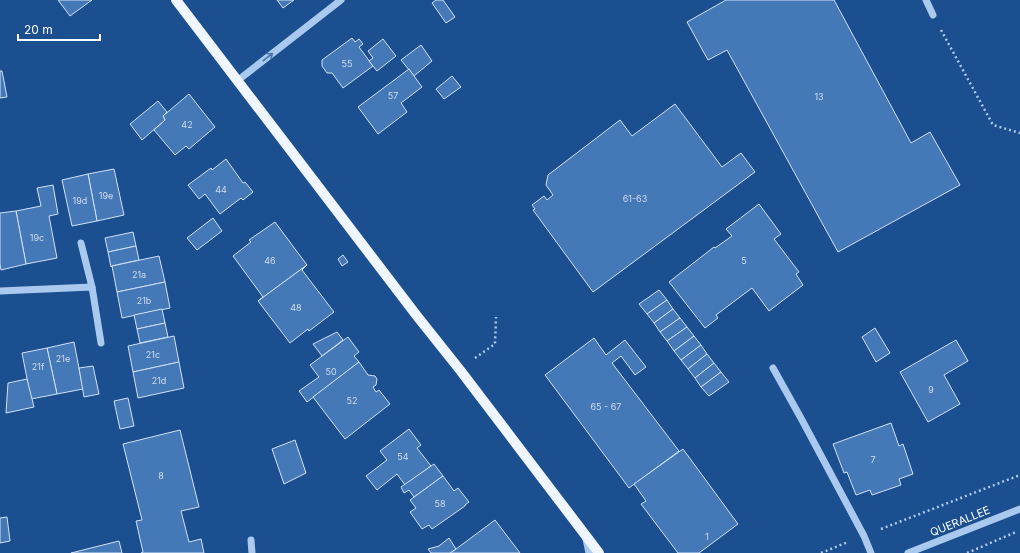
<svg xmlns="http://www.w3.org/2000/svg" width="1020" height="553" font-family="Inter,sans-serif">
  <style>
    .building { fill: #4478b7; stroke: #cfe3fa }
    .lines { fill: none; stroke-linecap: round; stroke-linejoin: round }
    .path { stroke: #a9c9ee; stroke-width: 2.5; stroke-dasharray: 2 3; stroke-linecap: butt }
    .minor { stroke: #a9c9ee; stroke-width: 7 }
    .major { stroke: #f0f6ff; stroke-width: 10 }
    .oneway { stroke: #4674ac }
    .labels { text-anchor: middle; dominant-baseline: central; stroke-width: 4; stroke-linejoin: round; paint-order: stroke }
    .number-label { font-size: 9px; fill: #d0dded }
    .street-label { font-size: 11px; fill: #fff; stroke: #1b4f8f }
  </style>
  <rect width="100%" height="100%" fill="#1b4f8f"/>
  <g class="building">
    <path d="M58,0H92L70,16Z"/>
    <path d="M277,0H294L283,8Z"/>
    <path d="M436,0H443L455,17L446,23L432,3Z"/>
    <path d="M726,0H834L911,143L930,132L960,185L838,252L727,50L708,60L687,22Z"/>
    <path d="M352,38L355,42L359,39L363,44L359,47L373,66L343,88L332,73H327L322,66V60Z"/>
    <path d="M383,39L396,56L377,71L369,61L373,58L368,51Z"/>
    <path d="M421,45L432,61L414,76L401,60Z"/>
    <path d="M409,69L422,87L401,103L407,112L378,134L358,107Z"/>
    <path d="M0,71H2L7,97L0,98Z"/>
    <path d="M452,76L461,87L444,99L436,89Z"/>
    <path d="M189,94L215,127L189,149L186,146L175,155L154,130L165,120L163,116Z"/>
    <path d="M158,101L167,112L163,116L165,120L142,140L130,124Z"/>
    <path d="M675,104L722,167L741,153L755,172L593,292L533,210L535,209L532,205L544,196L547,200L553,195L546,185L548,175L620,120L632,136Z"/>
    <path d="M226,159L243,183L245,182L253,192L243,200L241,198L220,214L205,194L199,199L188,185L211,168L212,170Z"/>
    <path d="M114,169L124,215L97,221L88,174Z"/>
    <path d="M88,174L97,221L72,226L62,180Z"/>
    <path d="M53,185L58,214L49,216L57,258L26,264L16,211L41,206L37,188Z"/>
    <path d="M759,204L781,234L774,239L799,272L796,274L803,285L769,311L752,288L716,315L718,318L705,328L669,282L714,247L715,248L732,236L726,229Z"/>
    <path d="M16,211L26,264L1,270L0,264V213Z"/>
    <path d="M213,218L222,231L197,250L187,238Z"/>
    <path d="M275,222L307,265L258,301L263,297L233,256L251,242L249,240Z"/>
    <path d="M133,232L136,246L108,252L105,238Z"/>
    <path d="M136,246L139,260L112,266L111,267L108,252Z"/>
    <path d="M343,255L348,262L342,266L338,259Z"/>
    <path d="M159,256L165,282L117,292L112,266Z"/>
    <path d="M307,265L302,270L334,312L309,331L308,329L290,343L258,301Z"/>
    <path d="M165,282L170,308L122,318L117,292Z"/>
    <path d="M659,290L667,300L647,314L639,304Z"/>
    <path d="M667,300L673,309L654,323L647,314Z"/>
    <path d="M162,309L165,323L137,329L134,315Z"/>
    <path d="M673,309L680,318L660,332L654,323Z"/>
    <path d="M680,318L687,327L667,341L660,332Z"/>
    <path d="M165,323L168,337L140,343L137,329Z"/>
    <path d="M687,327L694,336L674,351L667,341Z"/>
    <path d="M875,328L890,353L876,362L862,337Z"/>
    <path d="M337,332L343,340L322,356L313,344Z"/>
    <path d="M174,336L179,362L133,372L128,346Z"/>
    <path d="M694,336L701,345L681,360L674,351Z"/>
    <path d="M348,337L359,352L354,356L359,362L307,402L299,391L319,377L310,365Z"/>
    <path d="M594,338L606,355L625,340L646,367L635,375L621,356L612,363L679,451L629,488L545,375Z"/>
    <path d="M956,340L968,361L944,375L960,404L928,422L900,372Z"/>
    <path d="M74,342L83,389L57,394L47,348Z"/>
    <path d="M701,345L707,354L688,369L681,360Z"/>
    <path d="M47,348L57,394L31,399L22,353Z"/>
    <path d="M707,354L714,363L695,378L688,369Z"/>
    <path d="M179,362L184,388L138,398L133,372Z"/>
    <path d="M359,362L368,375L375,376L377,379L376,385L373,387L376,392L379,390L390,404L345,439L313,397Z"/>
    <path d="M714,363L721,372L701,387L695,378Z"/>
    <path d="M93,366L99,394L84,397L79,368Z"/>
    <path d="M721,372L729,382L709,396L701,387Z"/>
    <path d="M27,379L34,407L6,413L8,383Z"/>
    <path d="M128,398L134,426L120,429L114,401Z"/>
    <path d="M891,423L899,446L903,444L913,474L899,479L901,485L872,495L870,490L856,495L847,472L844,473L833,444Z"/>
    <path d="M409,429L421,445L417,448L431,466L405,485L397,474L377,490L366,476L387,460L380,451Z"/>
    <path d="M180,430L199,507L181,511L189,542L201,539L204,553H141L143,552L136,521L142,520L123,444Z"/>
    <path d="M295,440L306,473L284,484L272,449Z"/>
    <path d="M683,449L738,524L699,553H678L641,504L646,501L634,484Z"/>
    <path d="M434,464L443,476L414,497L409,490L404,493L401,487Z"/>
    <path d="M443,476L454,491L458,488L469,502L465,505V506L432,529L429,525L422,529L410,512L416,508L410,500Z"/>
    <path d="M7,517L10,541L0,543V518Z"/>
    <path d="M495,520L520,553H450L456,549Z"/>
    <path d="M449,538L456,549L450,553H431L428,549L439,546Z"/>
    <path d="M119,541L122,553H71Z"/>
  </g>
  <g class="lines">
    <g class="path">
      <path d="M941,30L993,125L1020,133"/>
      <path d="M475,358L495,344L496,317"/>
      <path d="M881,529L1020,475"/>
      <path d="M821,553L848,542"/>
      <path d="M967,553L1016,532"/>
    </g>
    <g class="minor">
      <path d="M926,0L933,15"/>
      <path d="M237,81L341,0"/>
      <path d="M81,243L92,287"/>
      <path d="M0,291L92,287L101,343"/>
      <path d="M773,368L802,420L864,536L871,553"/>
      <path d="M586,539L589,553"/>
      <path d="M251,540L252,553"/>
      <path d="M908,553L1020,509"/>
    </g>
    <path class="major" d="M176,0L417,316L460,370L599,553"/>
  </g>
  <defs><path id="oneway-shaft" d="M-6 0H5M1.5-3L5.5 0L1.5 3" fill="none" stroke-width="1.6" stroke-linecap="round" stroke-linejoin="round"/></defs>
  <use class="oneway" href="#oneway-shaft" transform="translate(268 57) rotate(-38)"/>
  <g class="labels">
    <g class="number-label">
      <text x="347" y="63">55</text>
      <text x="393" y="95">57</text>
      <text x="819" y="96">13</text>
      <text x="187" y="124">42</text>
      <text x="221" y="189">44</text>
      <text x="106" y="195">19e</text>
      <text x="635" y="198">61-63</text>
      <text x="80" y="200">19d</text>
      <text x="37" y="237">19c</text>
      <text x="270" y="260">46</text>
      <text x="744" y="260">5</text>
      <text x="139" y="274">21a</text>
      <text x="144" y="300">21b</text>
      <text x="296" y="307">48</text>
      <text x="153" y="354">21c</text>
      <text x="63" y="358">21e</text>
      <text x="38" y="366">21f</text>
      <text x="331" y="371">50</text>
      <text x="159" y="380">21d</text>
      <text x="931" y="389">9</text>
      <text x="352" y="400">52</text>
      <text x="606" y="406">65 - 67</text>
      <text x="403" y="456">54</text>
      <text x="873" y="459">7</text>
      <text x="161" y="475">8</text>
      <text x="440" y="503">58</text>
      <text x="707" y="536">1</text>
    </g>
    <g class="street-label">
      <text transform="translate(960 521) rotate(-22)">QUERALLEE</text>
    </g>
  </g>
  <path d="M18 34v6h82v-6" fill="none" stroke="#ffffff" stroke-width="2"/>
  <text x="24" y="34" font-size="12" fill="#ffffff" stroke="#1b4f8f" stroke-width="3" paint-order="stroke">20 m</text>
</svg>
